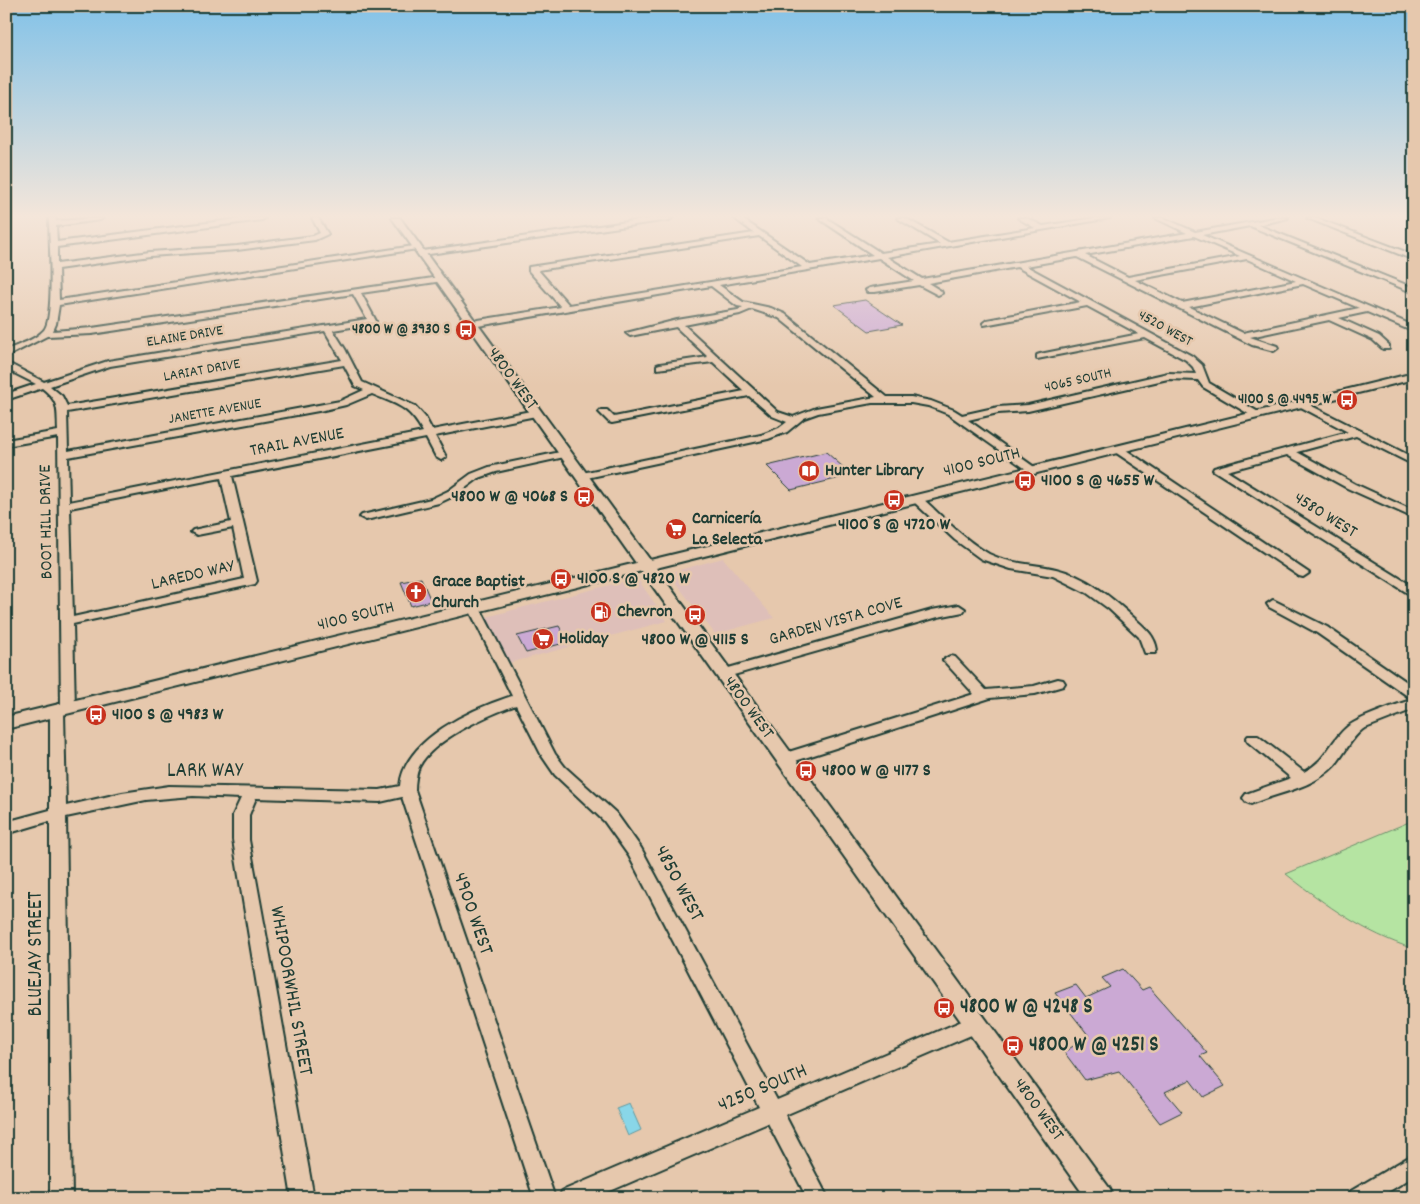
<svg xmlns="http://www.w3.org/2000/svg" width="1420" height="1204" font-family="Dekko,sans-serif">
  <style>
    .built { fill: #debfb9 }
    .green { fill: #b5e4a2; stroke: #6a906b }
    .water { fill: #89d6e8; stroke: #5f99a0 }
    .building { fill: #cba9d4; stroke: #1f3d34 }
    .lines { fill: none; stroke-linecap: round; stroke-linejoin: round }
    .minor-casing { stroke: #1f3d34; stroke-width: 4 }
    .major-casing { stroke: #1f3d34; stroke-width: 4 }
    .minor { fill: #e6c8ad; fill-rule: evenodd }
    .major { fill: #e6c8ad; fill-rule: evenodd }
    .labels { text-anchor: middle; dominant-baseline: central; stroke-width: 5; stroke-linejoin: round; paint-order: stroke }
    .far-street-label { font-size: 15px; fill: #1f3d34; stroke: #e6c8ad }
    .far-poi-label { font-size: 15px; font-weight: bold; fill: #1f3d34; stroke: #e6c8ad; text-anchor: end }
    .street-label { font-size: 18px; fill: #1f3d34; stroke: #e6c8ad }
    .poi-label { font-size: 18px; font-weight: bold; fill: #1f3d34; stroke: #e6c8ad; text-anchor: start }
    .near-street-label { font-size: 21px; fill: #1f3d34; stroke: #e6c8ad }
    .near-poi-label { font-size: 21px; font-weight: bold; fill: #1f3d34; stroke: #e6c8ad; text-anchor: start }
  </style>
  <rect width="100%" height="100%" fill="#e6c8ad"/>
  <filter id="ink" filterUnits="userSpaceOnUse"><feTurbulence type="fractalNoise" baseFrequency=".02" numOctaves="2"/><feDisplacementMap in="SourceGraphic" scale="10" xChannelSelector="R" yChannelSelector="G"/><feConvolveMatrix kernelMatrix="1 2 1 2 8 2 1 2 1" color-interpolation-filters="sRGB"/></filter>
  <g filter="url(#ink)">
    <g class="built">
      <path d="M723,558L774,618L715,634L668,573Z"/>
      <path d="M637,578L667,621L509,663L486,617Z"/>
    </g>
    <path class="green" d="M1409,822L1414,824V949C1364,933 1327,906 1286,874Z"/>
    <path class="water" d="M629,1103L641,1130L628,1136L616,1108Z"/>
    <g class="building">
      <path d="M865,300L902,325L869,331L834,305Z"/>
      <path d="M826,452L852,475L791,490L767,466Z"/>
      <path d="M421,578L431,601L411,606L401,582Z"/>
      <path d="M559,626L568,642L526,653L517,636Z"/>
      <path d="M1123,969L1142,990L1149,987L1207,1053L1200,1056L1225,1086L1203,1097L1190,1080L1165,1092L1182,1112L1160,1123L1119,1071L1085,1080L1064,1052L1089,1036L1055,993L1076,985L1086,998L1110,987L1102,978Z"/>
    </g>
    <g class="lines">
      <g class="minor-casing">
        <g id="minor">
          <path d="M49,218H55L56,221L103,218L100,220L56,226L57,242L246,218H265L262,220L57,247V264L150,252L237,246L313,236L320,233L312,218H318L328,234L315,240L237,250L150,256L58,269L59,300L420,245V249H417L59,305L56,324L53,331L92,328L440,277L444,279L443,281L361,293L376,321L375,323L333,330L345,349L362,382L415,406L425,417L432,430L536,410L541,413L536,416L435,436L446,457L441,460L436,457L426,438L232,476L257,581L255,584L73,624L75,708L73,711L64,712L66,806L122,793L169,786L380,790L400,786C404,739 472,709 512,696L469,609L471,606H479L555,754L565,767L616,813L641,848L777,1100L969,1018L976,1016L983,1018L985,1024L983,1030L785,1115L828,1198H807L768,1123L594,1198H559L562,1191L759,1107L629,856L604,821L555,775L542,756L516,705C488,715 433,739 419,767C416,775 415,782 415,790L555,1198H534L402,797L380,802L256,798L249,815V840L314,1198H292L233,840V815L241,798L193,796L146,800L66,817L72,1198H50V821L6,834V822L50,810V711L52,708L61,707L58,437L6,446V440L58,431C57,410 60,402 42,388L6,400V394L36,384L6,369V362L44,382L108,361L367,319L353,294L92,334L47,336L6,357V350C18,345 35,340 44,330C55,318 49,237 49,218ZM325,331L342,360L67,406L62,396L50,386L110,366ZM344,365L355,386L364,390L340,401L68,451L67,412ZM372,394C398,405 409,406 423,432L69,502L68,457L324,410L346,405ZM221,478L231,522L193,530L191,532L197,535L233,528L244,579L73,617L70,508Z"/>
          <path d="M655,218H672L669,220L422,255L418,253L422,251Z"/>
          <path d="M734,218H741L810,265L873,255L818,218H826L881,253L940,244L897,218H905L948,242L1035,228L1018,218H1026L1043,226L1095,218H1110L887,257L922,279L1187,233L1155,218H1164L1195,232L1274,218H1288L1258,225L1414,288V293L1250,226L1202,235L1414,326V332L1367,312L1339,318L1379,336L1389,345V349H1383L1373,340L1329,320L1250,337L1277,346L1278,348L1274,351L1252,345L1077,257L1026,266L1192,356L1202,365L1209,383L1260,413V417H1254L1203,387L1198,380L1168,379L1028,411L998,413L968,420L1037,469L1038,471L1037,473L1033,474L948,414L928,406L911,403H872L818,413L804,418L787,432L768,439L582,479L578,478L577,476L578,474L582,473L761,435L779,428L787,422L772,416L749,396L612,423L609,422L599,412L601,410H607L614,417L744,391L713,362L657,369V365L660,364L708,357L676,327L630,336L626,333L677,320L738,310L743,307L737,306L711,286L472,327L468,324L472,321L561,307L529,271V267L754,233ZM759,236L802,267L569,305L538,270ZM1194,236L1240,256L1128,277L1085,255ZM879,258L914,281L870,288L866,290L867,292H875L919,285L938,295L942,293L941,291L928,283L1017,267L1081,302L987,320L983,323L984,325L1087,306L1139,334L1040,354L1037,355V359L1145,338L1186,360L1193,367L1196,374L1168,373L1028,405L998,407L962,415L954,410L931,401L911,397H887L785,314L771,308L743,302L719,285ZM1247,259L1296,281L1182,303L1135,280ZM1303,284L1359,308L1243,333L1189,307ZM752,309L779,318L876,397L816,408L793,417L778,412L684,325L740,314Z"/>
          <path d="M1307,218H1316L1414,255V260Z"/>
          <path d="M1302,401L1414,458V465L1356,436L1297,452L1355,484L1414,511V518L1347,488L1287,455L1227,471L1414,587V597L1213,470L1214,468L1348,432L1299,406V402Z"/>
          <path d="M1119,447L1123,448L1309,573L1303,577L1299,576L1115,452L1114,450Z"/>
          <path d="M565,451L570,454L569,456L496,472L479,478L456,495L439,503L366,520L360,517L362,515L431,499L448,491L471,474L489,467Z"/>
          <path d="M918,497L922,498C943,517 964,540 989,554C1010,564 1034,564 1056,569C1086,576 1111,597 1133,617C1144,627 1155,635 1157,650L1155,653H1145L1139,637L1109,609L1087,593L1053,576L1011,569L981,559L955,540L914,502L912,500Z"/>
          <path d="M1273,600L1327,627L1414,687V698L1409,697L1317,633L1269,607L1267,604Z"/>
          <path d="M959,605L965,609L963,612L938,617L723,678L718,677L716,674L718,671L932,610Z"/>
          <path d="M950,656L955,657L986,690L1034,686L1058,679L1063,680L1065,683L1063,686L1035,694L990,698L789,763L784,764L779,763L777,759L779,755L974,694L943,660Z"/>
          <path d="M1414,699V709L1363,729C1350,739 1345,754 1334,766C1314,787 1282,792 1256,802L1251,804L1246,802L1243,798L1246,794L1291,778L1248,742L1246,739L1248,736H1258L1304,772C1328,759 1328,744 1346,728C1357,718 1398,704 1414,699Z"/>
          <path d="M1414,1154V1176L1378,1198H1348L1351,1191Z"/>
        </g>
      </g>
      <g class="major-casing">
        <path id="major" d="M392,218H400L650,560L1414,373V379L656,568L1110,1189L1114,1198H1086L642,571L6,729V717L636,563Z"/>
      </g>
      <use href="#minor" class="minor"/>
      <use href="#major" class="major"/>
    </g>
  </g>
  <linearGradient id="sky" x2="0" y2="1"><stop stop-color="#82c2e8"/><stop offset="0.56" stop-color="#f4e6da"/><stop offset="1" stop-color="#f4e6da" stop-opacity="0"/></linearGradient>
  <rect width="1420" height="386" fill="url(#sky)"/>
  <defs>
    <g id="bus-disc" transform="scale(1.125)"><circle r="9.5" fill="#c8321e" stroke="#e6c8ad"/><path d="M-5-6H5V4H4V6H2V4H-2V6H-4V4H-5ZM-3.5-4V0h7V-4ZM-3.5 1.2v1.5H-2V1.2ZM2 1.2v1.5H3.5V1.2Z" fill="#fff"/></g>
    <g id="library-disc" transform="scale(1.125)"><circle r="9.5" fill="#c8321e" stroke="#e6c8ad"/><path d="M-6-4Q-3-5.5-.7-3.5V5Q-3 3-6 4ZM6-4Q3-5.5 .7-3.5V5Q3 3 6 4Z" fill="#fff"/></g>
    <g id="supermarket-disc" transform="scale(1.125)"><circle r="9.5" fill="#c8321e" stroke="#e6c8ad"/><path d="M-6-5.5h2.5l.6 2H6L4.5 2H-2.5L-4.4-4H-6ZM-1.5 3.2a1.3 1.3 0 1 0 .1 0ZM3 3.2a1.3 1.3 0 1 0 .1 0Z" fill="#fff"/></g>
    <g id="church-disc" transform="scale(1.125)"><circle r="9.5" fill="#c8321e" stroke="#e6c8ad"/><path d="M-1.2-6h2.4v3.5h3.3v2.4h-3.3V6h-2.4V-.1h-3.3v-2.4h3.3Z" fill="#fff"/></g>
    <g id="fuel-disc" transform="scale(1.125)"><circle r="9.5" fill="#c8321e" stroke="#e6c8ad"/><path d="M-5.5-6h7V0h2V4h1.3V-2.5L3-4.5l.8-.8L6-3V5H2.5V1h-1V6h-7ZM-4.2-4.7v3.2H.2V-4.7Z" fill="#fff"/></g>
  </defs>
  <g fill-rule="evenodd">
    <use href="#bus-disc" x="466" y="330"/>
    <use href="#bus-disc" x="1347" y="400"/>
    <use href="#library-disc" x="809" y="471"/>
    <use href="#bus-disc" x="1025" y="481"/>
    <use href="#bus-disc" x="584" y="497"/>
    <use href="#bus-disc" x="894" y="500"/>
    <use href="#supermarket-disc" x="676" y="529"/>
    <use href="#bus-disc" x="561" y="579"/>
    <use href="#church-disc" x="416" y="592"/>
    <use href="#fuel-disc" x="601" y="612"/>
    <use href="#bus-disc" x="695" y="615"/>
    <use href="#supermarket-disc" x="543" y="639"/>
    <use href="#bus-disc" x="96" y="715"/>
    <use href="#bus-disc" x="806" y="771"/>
    <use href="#bus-disc" x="944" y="1008"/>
    <use href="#bus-disc" x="1013" y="1046"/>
  </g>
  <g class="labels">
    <g class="far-street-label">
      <text transform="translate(1165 329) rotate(29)">4520 WEST</text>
      <text transform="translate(185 337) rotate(-9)">ELAINE DRIVE</text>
      <text transform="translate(202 371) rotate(-10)">LARIAT DRIVE</text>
      <text transform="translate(1078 381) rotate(-13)">4065 SOUTH</text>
      <text transform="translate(215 412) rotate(-10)">JANETTE AVENUE</text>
    </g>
    <g class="far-poi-label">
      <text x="450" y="330">4800 W @ 3930 S</text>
      <text x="1331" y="400">4100 S @ 4495 W</text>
    </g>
    <g class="street-label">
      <text transform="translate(512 379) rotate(54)">4800 WEST</text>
      <text transform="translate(297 443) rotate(-11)">TRAIL AVENUE</text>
      <text transform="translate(982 463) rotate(-14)">4100 SOUTH</text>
      <text transform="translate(1325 516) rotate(32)">4580 WEST</text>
      <text transform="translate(47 522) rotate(-91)">BOOT HILL DRIVE</text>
      <text transform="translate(193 576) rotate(-13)">LAREDO WAY</text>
      <text transform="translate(356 617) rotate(-14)">4100 SOUTH</text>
      <text transform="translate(836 622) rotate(-16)">GARDEN VISTA COVE</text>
      <text transform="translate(748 708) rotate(54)">4800 WEST</text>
      <text transform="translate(1038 1110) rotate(54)">4800 WEST</text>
    </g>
    <g class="poi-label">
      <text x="825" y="471">Hunter Library</text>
      <text x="1041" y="481">4100 S @ 4655 W</text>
      <text x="568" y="497" text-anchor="end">4800 W @ 4068 S</text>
      <text x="692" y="519">Carnicería<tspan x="692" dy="21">La Selecta</tspan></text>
      <text x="894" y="525" text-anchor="middle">4100 S @ 4720 W</text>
      <text x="577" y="579">4100 S @ 4820 W</text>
      <text x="432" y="582">Grace Baptist<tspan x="432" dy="21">Church</tspan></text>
      <text x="617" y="612">Chevron</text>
      <text x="559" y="639">Holiday</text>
      <text x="695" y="640" text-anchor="middle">4800 W @ 4115 S</text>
      <text x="112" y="715">4100 S @ 4983 W</text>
      <text x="822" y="771">4800 W @ 4177 S</text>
    </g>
    <g class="near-street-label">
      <text x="205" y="772">LARK WAY</text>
      <text transform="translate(678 884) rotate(62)">4850 WEST</text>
      <text transform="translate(472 914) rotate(71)">4900 WEST</text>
      <text transform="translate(37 954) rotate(-90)">BLUEJAY STREET</text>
      <text transform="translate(290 991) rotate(80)">WHIPOORWHIL STREET</text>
      <text transform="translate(763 1089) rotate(-23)">4250 SOUTH</text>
    </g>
    <g class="near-poi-label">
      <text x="960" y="1008">4800 W @ 4248 S</text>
      <text x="1029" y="1046">4800 W @ 4251 S</text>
    </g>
  </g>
  <rect width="1420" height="1204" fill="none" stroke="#e6c8ad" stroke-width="25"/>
  <rect x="12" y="12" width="1395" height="1179" fill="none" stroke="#1f3d34" stroke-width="2" filter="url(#ink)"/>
</svg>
